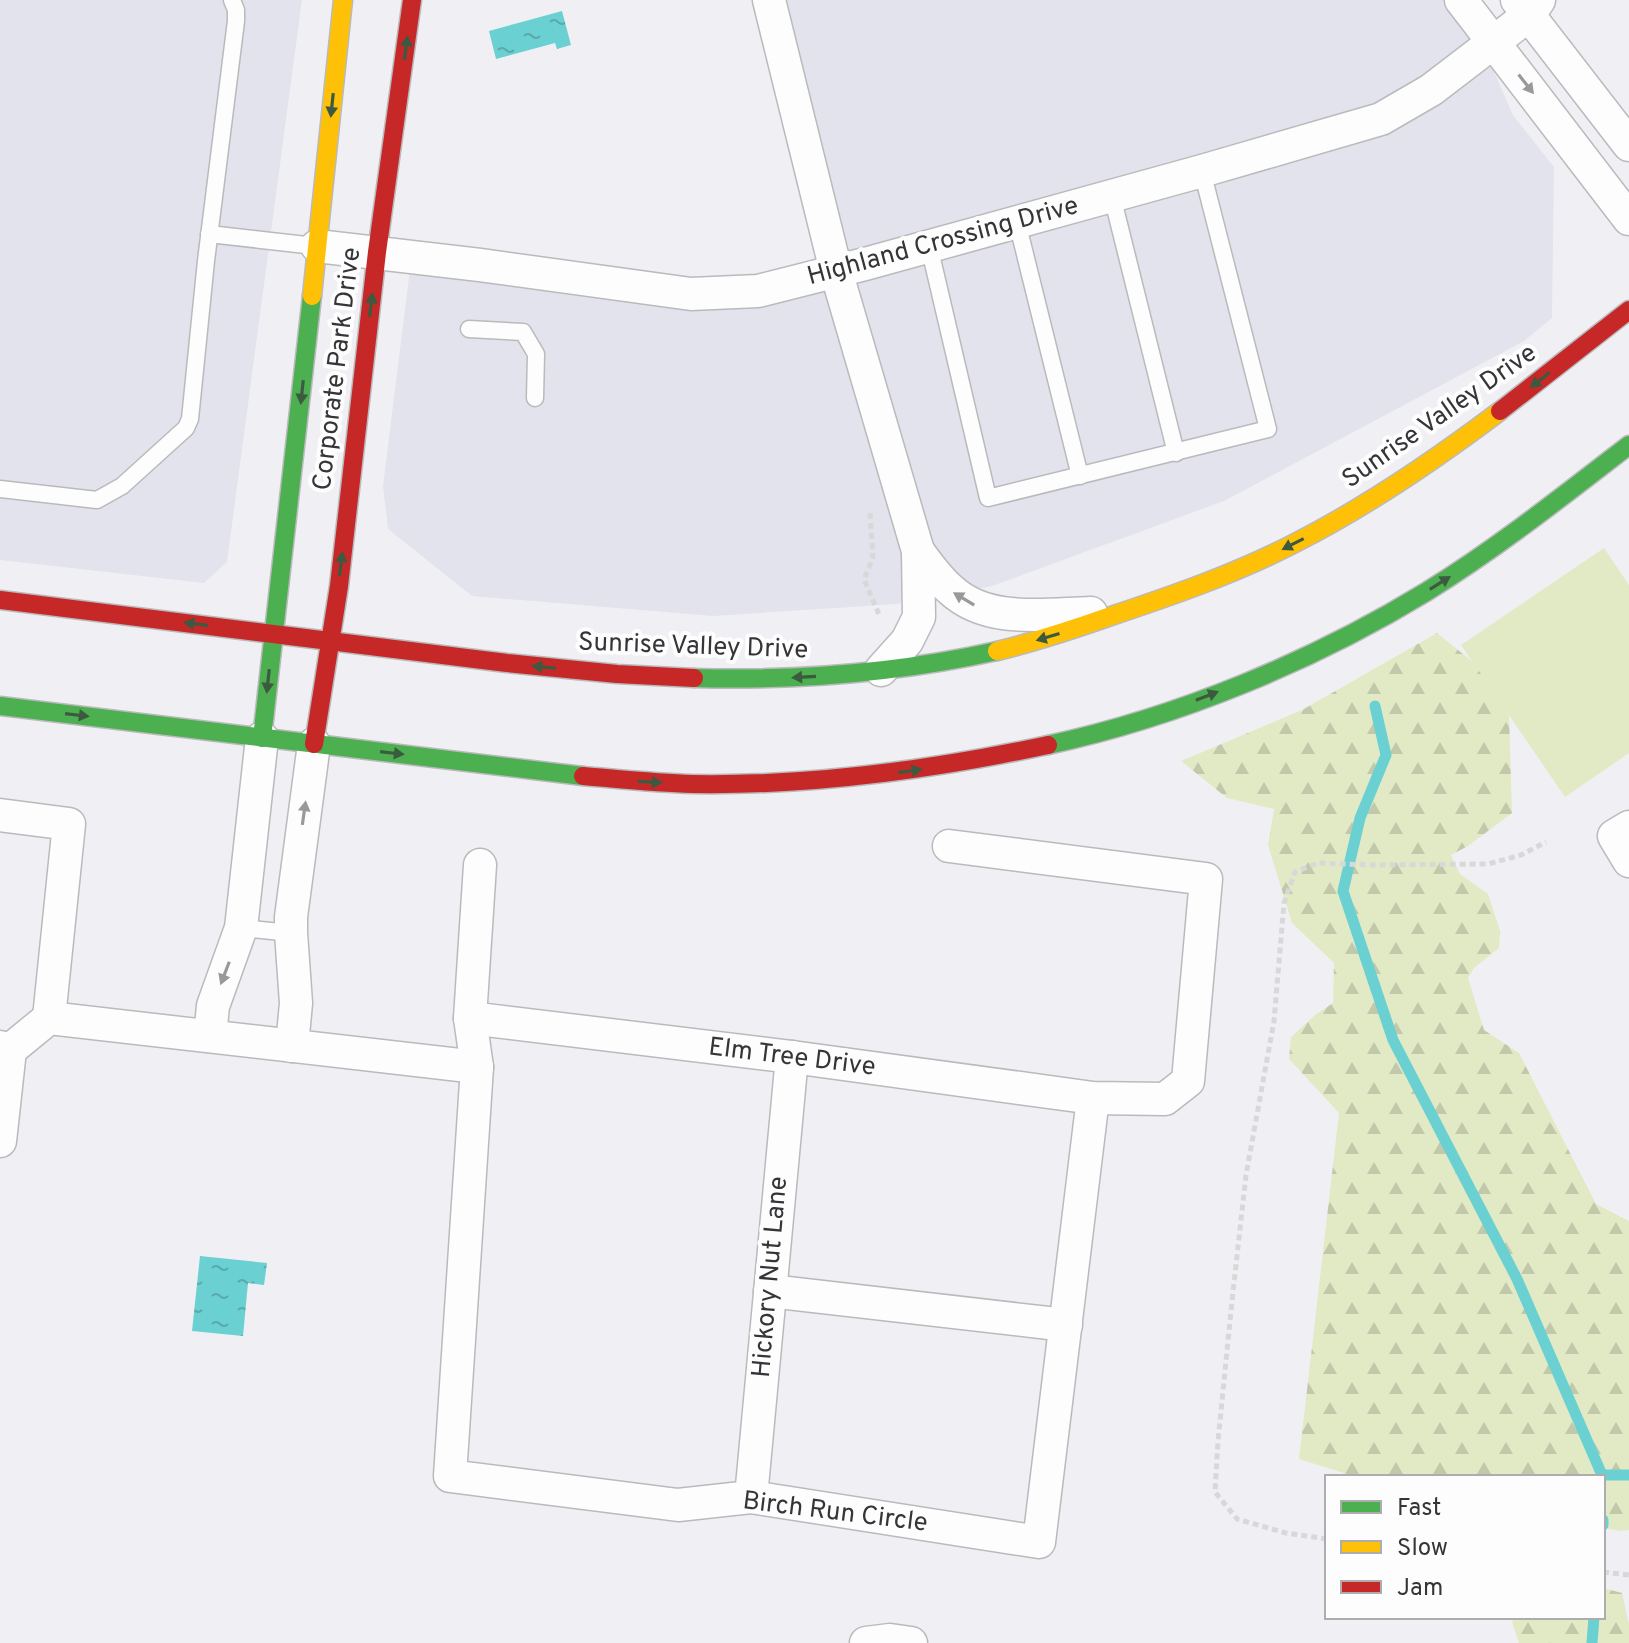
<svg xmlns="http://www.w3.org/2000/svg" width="1629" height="1643" font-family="Overpass,sans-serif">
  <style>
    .built { fill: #e2e3ec }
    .grass { fill: #e1eac5 }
    .forest { fill: url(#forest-firs) }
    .water { fill: url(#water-ripples) }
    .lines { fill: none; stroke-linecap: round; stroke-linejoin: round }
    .stream { stroke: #6ad0d2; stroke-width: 11 }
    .lane-casing { stroke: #bababd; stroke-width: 19 }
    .street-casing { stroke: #bababd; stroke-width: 35 }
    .fast-casing { stroke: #bababd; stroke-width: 21 }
    .slow-casing { stroke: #bababd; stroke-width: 21 }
    .jam-casing { stroke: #bababd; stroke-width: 21 }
    .path { stroke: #d8d8d9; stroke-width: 5; stroke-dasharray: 6 4; stroke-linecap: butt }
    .lane { stroke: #fdfdfd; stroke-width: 16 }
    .street { stroke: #fdfdfd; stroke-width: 32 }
    .fast { stroke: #4caf50; stroke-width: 18 }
    .slow { stroke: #ffc107; stroke-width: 18 }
    .jam { stroke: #c62828; stroke-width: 18 }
    .oneway { fill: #3c5a3f }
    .oneway2 { fill: #99999a }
    .labels { text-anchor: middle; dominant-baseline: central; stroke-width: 8; stroke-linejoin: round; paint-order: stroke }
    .street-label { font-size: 26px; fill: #353538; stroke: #fdfdfe }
  </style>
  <defs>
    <pattern id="forest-firs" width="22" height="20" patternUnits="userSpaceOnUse" patternTransform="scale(2)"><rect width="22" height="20" fill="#e1eac5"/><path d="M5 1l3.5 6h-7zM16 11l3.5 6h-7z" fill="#c2c9aa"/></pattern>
    <pattern id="water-ripples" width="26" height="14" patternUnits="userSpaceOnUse" patternTransform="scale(2)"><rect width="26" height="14" fill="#6ad0d2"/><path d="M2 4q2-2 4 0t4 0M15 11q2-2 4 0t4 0" fill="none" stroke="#58aaab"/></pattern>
  </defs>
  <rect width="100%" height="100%" fill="#f0f0f4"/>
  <g class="built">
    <path d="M0,0H302L227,562L204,583L0,560Z"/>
    <path d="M765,0H1449L1480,40L1513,115L1554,167L1552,318L1524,341L1224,501L992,586L897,604L713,616L472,596L388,529L383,486L412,253L730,288L835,261Z"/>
  </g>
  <path class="grass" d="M1604,548L1629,585V753L1565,797L1461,645Z"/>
  <g class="forest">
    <path d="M1437,633L1473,662L1509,715L1512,813L1468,846L1451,855L1460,874L1488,894L1500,931L1499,948L1474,968L1468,978L1484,1030L1519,1053L1596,1204L1629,1221V1530L1621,1531L1603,1528V1477H1364L1350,1475L1299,1459L1339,1113L1289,1059L1291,1037L1315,1015L1333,1003L1334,963L1292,923L1268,845L1274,809L1227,798L1181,761L1302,710Z"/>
    <path d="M1603,1588L1622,1593L1629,1624V1643H1519L1512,1622L1516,1617H1603Z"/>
  </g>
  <g class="water">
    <path d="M562,11L571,45L557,49L555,43L496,59L489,31Z"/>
    <path d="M200,1256L267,1263L264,1285L248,1283L243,1336L192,1331Z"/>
  </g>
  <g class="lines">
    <g class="stream">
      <path d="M1375,706L1386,755L1360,818L1343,891L1393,1040L1517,1279L1602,1475H1629"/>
      <path d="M1603,1520V1525"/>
      <path d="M1592,1643L1594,1617"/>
    </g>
    <g class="lane-casing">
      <g id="lane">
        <path d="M1112,196L1176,453"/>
        <path d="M1017,222L1080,476"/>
        <path d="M209,234L315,246"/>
        <path d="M929,246L988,498L1268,429L1202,171"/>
        <path d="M469,329L523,332L536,354L535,398"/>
        <path d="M0,489L97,500L122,486L186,428L190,419L206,261L236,21V10L232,0"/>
        <path d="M241,928L291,933"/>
      </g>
    </g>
    <g class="street-casing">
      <g id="street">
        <path d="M769,0L836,271L918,551L919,617L907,641L881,670"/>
        <path d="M1461,0L1629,219"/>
        <path d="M1517,0L1629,145"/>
        <path d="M317,246L480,265L691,294L758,291L865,264L1202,171L1381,119L1431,90L1529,15L1539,0"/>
        <path d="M918,551C928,565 938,579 951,590C988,624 1044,614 1091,613"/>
        <path d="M0,815L69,824L49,1018"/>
        <path d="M1629,827L1614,836L1629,861"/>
        <path d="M949,846L1206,879L1188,1081L1165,1099L1093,1098L792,1057L470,1018L477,1067L450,1476L678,1505L751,1497L1039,1542L1093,1098"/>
        <path d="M470,1018L480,865"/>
        <path d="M210,1036L213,1006L241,928L262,738"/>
        <path d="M292,1046L296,1003L291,933V917L314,744"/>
        <path d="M0,1047L10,1050L49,1018L477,1067"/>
        <path d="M0,1141L10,1050"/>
        <path d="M770,1291L1066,1325"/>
        <path d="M751,1497L792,1057"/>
        <path d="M866,1643L890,1640L911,1643"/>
      </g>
    </g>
    <g class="fast-casing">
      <g id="fast">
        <path d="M694,678C796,681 897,673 997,651"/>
        <path d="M0,706L583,776"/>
        <path d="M262,738L312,296"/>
        <path d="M1048,745C1178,717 1313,661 1426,592C1497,548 1563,496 1629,445"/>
      </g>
    </g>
    <g class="slow-casing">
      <g id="slow">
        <path d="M312,296L343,0"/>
        <path d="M997,651C1034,642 1071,630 1108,617C1171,596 1235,574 1295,543C1368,506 1435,460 1500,411"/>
      </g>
    </g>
    <g class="jam-casing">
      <g id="jam">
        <path d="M1500,411L1629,310"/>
        <path d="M0,600L507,663L617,674L694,678"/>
        <path d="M314,744L339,586L377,252L412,0"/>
        <path d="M583,776C619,779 656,783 692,784C812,786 931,770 1048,745"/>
      </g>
    </g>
    <g class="path">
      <path d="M870,513L873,558L864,579L880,617"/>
      <path d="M1327,1539L1286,1533L1237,1519L1215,1492L1218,1441L1232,1301L1246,1175L1274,1021L1284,903L1295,872L1318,863L1370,865L1488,864L1521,855L1546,842"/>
      <path d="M1603,1572L1629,1575"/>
    </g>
    <use href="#lane" class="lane"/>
    <use href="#street" class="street"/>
    <use href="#fast" class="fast"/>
    <use href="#slow" class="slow"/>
    <use href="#jam" class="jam"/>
  </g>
  <defs><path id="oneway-solid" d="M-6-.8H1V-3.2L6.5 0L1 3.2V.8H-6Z" transform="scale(2)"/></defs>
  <g class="oneway">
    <use href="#oneway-solid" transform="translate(406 48) rotate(-82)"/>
    <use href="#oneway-solid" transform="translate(332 105) rotate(96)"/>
    <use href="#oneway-solid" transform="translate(371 305) rotate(-83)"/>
    <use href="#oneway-solid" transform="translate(1540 380) rotate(142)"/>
    <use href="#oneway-solid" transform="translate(302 392) rotate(96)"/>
    <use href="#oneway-solid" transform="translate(1293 544) rotate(153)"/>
    <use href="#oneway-solid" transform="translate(341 564) rotate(-83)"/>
    <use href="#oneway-solid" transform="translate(1440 583) rotate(-32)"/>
    <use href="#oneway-solid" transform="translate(196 624) rotate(-173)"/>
    <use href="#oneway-solid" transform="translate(1048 637) rotate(163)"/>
    <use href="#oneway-solid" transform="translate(544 667) rotate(-174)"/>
    <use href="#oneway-solid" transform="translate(804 677) rotate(177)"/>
    <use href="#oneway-solid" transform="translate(268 681) rotate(96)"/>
    <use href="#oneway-solid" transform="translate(1207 696) rotate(-21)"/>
    <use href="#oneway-solid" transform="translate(77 715) rotate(7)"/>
    <use href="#oneway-solid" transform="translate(392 753) rotate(7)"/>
    <use href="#oneway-solid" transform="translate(910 771) rotate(-8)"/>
    <use href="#oneway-solid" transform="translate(650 782) rotate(3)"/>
  </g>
  <g class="oneway2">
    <use href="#oneway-solid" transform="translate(1526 84) rotate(52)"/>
    <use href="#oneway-solid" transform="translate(964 599) rotate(-149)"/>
    <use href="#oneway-solid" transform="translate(304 813) rotate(-82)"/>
    <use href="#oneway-solid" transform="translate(225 973) rotate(111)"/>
  </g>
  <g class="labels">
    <g class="street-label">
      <text transform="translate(943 242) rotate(-15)">Highland Crossing Drive</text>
      <text transform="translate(338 369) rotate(-83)">Corporate Park Drive</text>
      <text transform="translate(1440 417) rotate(-35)">Sunrise Valley Drive</text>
      <text transform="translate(693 647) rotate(2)">Sunrise Valley Drive</text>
      <text transform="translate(792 1058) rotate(7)">Elm Tree Drive</text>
      <text transform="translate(771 1277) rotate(-85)">Hickory Nut Lane</text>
      <text transform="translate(835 1513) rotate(7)">Birch Run Circle</text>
    </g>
  </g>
  <rect x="1325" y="1475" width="280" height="144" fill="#fdfdfe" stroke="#adadaf" stroke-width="2"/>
  <rect x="1341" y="1501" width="40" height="12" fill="#4caf50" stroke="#adadaf" stroke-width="2"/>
  <text x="1397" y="1515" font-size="24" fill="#353538">Fast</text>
  <rect x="1341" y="1541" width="40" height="12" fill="#ffc107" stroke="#adadaf" stroke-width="2"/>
  <text x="1397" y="1555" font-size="24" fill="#353538">Slow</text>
  <rect x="1341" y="1581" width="40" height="12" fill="#c62828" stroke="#adadaf" stroke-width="2"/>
  <text x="1397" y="1595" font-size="24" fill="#353538">Jam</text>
</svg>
